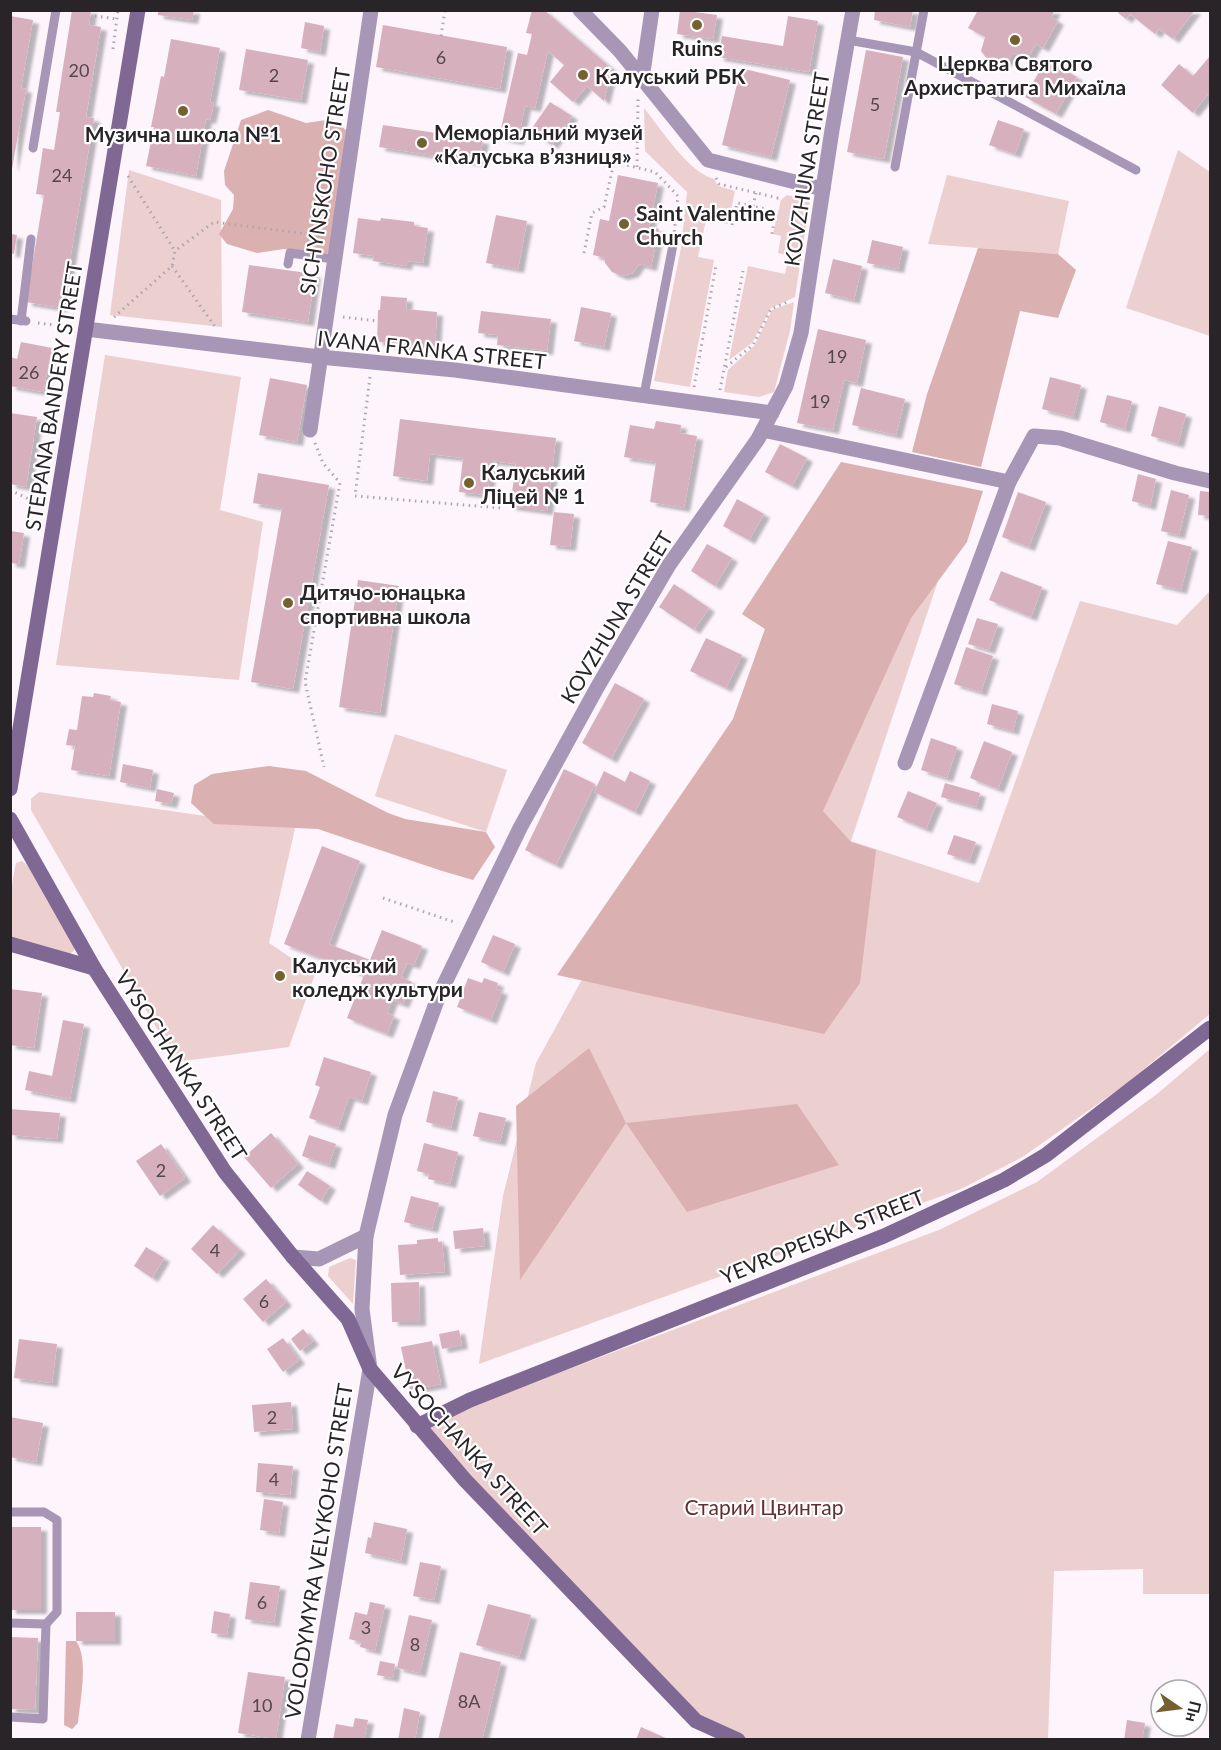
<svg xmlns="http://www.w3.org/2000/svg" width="1221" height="1750" font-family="Lato,sans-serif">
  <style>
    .green { fill: #eccfcf }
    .forest { fill: #dbb0b1 }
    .building { fill: #d7b0be; filter: url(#shadow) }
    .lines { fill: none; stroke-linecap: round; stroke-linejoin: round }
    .path { stroke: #ada6ac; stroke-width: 3; stroke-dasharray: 1.5 4.5; stroke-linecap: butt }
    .lane { stroke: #a796b6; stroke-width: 9 }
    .street { stroke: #a796b6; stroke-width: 15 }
    .secondary { stroke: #806895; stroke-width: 15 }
    .poi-dot { fill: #756130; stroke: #fff; stroke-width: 2 }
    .labels { text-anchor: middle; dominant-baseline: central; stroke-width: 4.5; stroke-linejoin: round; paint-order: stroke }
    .number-label { font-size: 18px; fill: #54474e }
    .poi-label { font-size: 21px; font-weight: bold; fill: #292428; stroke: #fff; text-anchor: start }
    .street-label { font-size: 21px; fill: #292428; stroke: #fff }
    .park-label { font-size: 21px; fill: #642e31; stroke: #fff }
  </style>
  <defs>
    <filter id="shadow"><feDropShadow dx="6" dy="4" stdDeviation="1.5" flood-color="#0004"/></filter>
  </defs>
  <rect width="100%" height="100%" fill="#fdf4fc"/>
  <g class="green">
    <path d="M644,108C661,129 688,172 714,179L718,186L735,191L728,224L706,220L698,257L714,260L690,387L654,381L681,248L687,192L645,151Z"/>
    <path d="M1178,150L1210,172V336L1126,308Z"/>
    <path d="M129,170L221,200L222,327L110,315Z"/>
    <path d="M947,175L1069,201L1058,254L928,244Z"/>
    <path d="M787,195L810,200L795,297L771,308L752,343L729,360L748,266L785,274L789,256L778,253L781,236L773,234L781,200Z"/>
    <path d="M794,302L790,331L774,392L759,397L724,392L728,370L754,346L772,310Z"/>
    <path d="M105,355L241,377L220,510L263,522L239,680L56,665Z"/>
    <path d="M964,503L851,841L979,883L1080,601L1177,625L1210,591V1014L1126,1084L1024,1156L961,1189L479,1364L503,1196L536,1063L655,847L733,719L765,629L742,614Z"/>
    <path d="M395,734L507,770L486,832L375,796Z"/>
    <path d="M39,792L254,823L298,815L269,943L315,974L289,1047L176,1062L31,810V799Z"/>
    <path d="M22,861L28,866L74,947V951L69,954L11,937C11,912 10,888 16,863Z"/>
    <path d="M1210,1049V1594H1143V1569L1054,1571L1048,1739L738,1740L696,1721L417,1426L939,1230L1037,1182L1157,1094Z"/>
    <path d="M350,1258L356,1260L353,1304L328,1276L329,1267Z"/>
  </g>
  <g class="forest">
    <path d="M268,110L306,123L333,119L346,130L344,157L330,253H314L284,249L257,253L227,244L219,234L233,209L234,195L225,185L224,171L241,120Z"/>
    <path d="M978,248L1058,254L1076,270L1058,318L1020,311L981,467L912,452L927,394Z"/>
    <path d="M841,462L983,491L967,542L911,618L823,811L851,842L876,850L860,983L824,1034L557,975L733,719L765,629L742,614Z"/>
    <path d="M269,766L306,771L388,813L405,819L486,832L495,847L473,880L439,870L318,829L214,824L191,803L194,785L212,774Z"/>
    <path d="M589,1048L626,1123L797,1104L839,1165L687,1212L626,1123L520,1280L516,1106Z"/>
    <path d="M66,1641H76C89,1658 80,1702 78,1723L72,1729L64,1725Z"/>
  </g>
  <g class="building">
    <path d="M72,10H91L89,25L101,27L86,117L94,118L62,308L26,302L44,195L36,194L43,148L54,150L60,112H56Z"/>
    <path d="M158,10H194L192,20L158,15Z"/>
    <path d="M532,10H544L612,69L604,101L587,86L573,102L550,82L564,65L548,51L535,108L525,106L518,141L499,137L518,53L527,55L532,34L526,33Z"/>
    <path d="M680,10L717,15L713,39L677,34Z"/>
    <path d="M875,10H913L910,27L874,20Z"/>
    <path d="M978,10H1055L1051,17L1058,21L1043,48L1036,44L1027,60L1014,53L1006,62L994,63L987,59L981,51L985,37L968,28Z"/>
    <path d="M1120,10H1195L1173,39L1159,29L1155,34L1130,14L1126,19L1118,13Z"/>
    <path d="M10,16L33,20L21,88L26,89L12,169Z"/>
    <path d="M788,16L818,21L809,72L718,57L722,36L783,46Z"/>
    <path d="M305,22L324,26L320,52L301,48Z"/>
    <path d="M383,25L507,47L500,89L376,67Z"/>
    <path d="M171,39L220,48L210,102L214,103L210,120L206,119L196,176L146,166L154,127H151L161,76L164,77Z"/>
    <path d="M246,49L308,60L301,100L239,90Z"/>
    <path d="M866,50L903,57L884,159L847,152Z"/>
    <path d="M1210,56V92L1193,113L1161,85L1179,64L1193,76Z"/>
    <path d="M1046,59L1077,77L1056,114L1025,97Z"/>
    <path d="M741,68L790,80L771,157L722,145Z"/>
    <path d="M550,102L572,116L552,145L530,131Z"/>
    <path d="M998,120L1024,129L1015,154L989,145Z"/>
    <path d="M383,125L483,140L479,163L379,147Z"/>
    <path d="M618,175L658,183L649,227L659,229L651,267L639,264L633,273L622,276L612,272L605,263V258L593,255L600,219L609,221Z"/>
    <path d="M496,215L527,221L518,269L486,263Z"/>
    <path d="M358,218L380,221L381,218L414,222V226L428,228L423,263L407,261L406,266L373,261L374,256L353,253Z"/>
    <path d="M10,234L17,235L14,254L10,253Z"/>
    <path d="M872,240L903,247L898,269L867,263Z"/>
    <path d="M833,259L862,266L854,300L825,293Z"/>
    <path d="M249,265L315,274L308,322L242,312Z"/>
    <path d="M381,296L407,298L406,309L437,312L435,347L419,345V348L390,346V343L377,342L378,310H380Z"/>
    <path d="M581,307L611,313L604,347L574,341Z"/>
    <path d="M481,311L551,319L547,351L497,345L498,335L478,333Z"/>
    <path d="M818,329L866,340L857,383L844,380L833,430L797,423Z"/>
    <path d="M21,342L52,348L43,392L10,386V357L17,359Z"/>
    <path d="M1050,377L1081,385L1073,417L1042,409Z"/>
    <path d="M270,378L307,385L297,442L259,435Z"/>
    <path d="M861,388L905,399L896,435L852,425Z"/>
    <path d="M1107,395L1132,401L1125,429L1100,422Z"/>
    <path d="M1159,406L1186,414L1178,444L1151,436Z"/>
    <path d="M10,413L37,417L26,487L10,484Z"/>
    <path d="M400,419L556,438L547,511L510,506L516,464L492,461L487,495L459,492L463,458L430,454L427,481L393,476Z"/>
    <path d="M656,421L681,425L680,433L697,436L684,508L650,502L656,462L624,457L630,425L654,429Z"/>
    <path d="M780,444L807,458L792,486L765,472Z"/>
    <path d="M258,473L329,485L293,689L251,682L282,508L253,503Z"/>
    <path d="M1138,474L1156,479L1150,506L1132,501Z"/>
    <path d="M1171,490L1189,495L1179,535L1161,531Z"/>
    <path d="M1200,491L1210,492V516L1198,515Z"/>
    <path d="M1018,492L1046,502L1029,547L1002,537Z"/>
    <path d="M737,499L764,514L749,540L723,526Z"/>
    <path d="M554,512L574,514L570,547L550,545Z"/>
    <path d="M10,531L24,533L19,564L10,563Z"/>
    <path d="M1168,541L1192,547L1181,590L1156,584Z"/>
    <path d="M707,544L732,558L715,586L691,571Z"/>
    <path d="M1001,571L1042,587L1031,617L989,600Z"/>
    <path d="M358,580L399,586L380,713L339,707Z"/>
    <path d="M674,584L709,608L694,630L659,607Z"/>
    <path d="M977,618L998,624L989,650L968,644Z"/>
    <path d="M706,638L742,655L726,688L690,671Z"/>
    <path d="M966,647L993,656L981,692L954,684Z"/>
    <path d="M615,683L644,699L611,759L582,743Z"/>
    <path d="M94,693L111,696L110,700L121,702L109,776L71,770L75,746L66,745L69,729L77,730L82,696L93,697Z"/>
    <path d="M992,704L1018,711L1013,731L987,724Z"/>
    <path d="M931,738L957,747L947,778L921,770Z"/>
    <path d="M984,741L1012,752L998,789L970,778Z"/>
    <path d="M123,764L153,770L150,788L120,782Z"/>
    <path d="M564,769L595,784L556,865L525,850Z"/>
    <path d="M604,771L625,782L630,771L650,781L635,812L594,792Z"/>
    <path d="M945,783L980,793L976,807L941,797Z"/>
    <path d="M157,789L174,793L171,804L155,801Z"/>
    <path d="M908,791L937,803L926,829L897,817Z"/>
    <path d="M954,835L976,842L969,861L947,854Z"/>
    <path d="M322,846L360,861L329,944L370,960L382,930L422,946L414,965L407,963L401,977L412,982L403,1004L392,1000L387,1013L394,1016L387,1034L347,1018L364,975L284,944Z"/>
    <path d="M493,935L515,944L503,972L481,962Z"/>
    <path d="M468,978L482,983L484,978L498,983L496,989L502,991L491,1020L457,1007Z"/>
    <path d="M10,989L42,993L34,1048L10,1045Z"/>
    <path d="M63,1020L84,1024L70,1099L25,1090L29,1071L52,1076Z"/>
    <path d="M324,1057L371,1072L362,1101L349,1097L338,1128L309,1118L320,1087L315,1085Z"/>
    <path d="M433,1091L458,1097L451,1128L426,1122Z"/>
    <path d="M10,1109L60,1113L57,1139L10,1135Z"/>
    <path d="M479,1112L506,1118L500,1142L473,1136Z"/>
    <path d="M271,1133L298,1164L271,1188L244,1157Z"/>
    <path d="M309,1135L336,1144L329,1165L302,1156Z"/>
    <path d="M424,1143L458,1152L450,1184L428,1179L429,1174L417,1171Z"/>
    <path d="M161,1144L185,1178L160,1196L136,1161Z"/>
    <path d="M307,1171L330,1186L321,1201L298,1185Z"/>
    <path d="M411,1196L439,1203L432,1229L404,1222Z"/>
    <path d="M213,1225L240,1250L217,1274L191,1249Z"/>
    <path d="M483,1228L485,1246L455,1249L453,1231Z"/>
    <path d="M438,1238V1242H442L445,1272L400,1275L398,1245L417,1244V1240Z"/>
    <path d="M146,1247L164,1258L152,1278L134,1266Z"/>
    <path d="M266,1279L286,1302L263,1322L243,1299Z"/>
    <path d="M419,1282L420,1322H392L391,1283Z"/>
    <path d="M303,1329L313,1341L300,1351L291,1339Z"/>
    <path d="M459,1330L462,1345L442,1349L439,1334Z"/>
    <path d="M283,1338L299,1360L283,1372L267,1349Z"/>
    <path d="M19,1339L57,1344L52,1383L14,1378Z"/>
    <path d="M432,1341L441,1384L410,1390L401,1347Z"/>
    <path d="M291,1402L293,1429L254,1432L252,1405Z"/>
    <path d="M10,1417L43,1423L36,1462L10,1457Z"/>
    <path d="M258,1463L293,1466L290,1495L256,1492Z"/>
    <path d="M264,1499L283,1502L279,1533L260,1530Z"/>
    <path d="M374,1522L407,1529L401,1561L365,1553L368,1537L371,1538Z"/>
    <rect x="10" y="1527" width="31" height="83"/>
    <path d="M420,1562L441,1566L434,1600L413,1596Z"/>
    <path d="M250,1582L280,1586L274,1623L245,1619Z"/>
    <path d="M370,1602L385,1605L375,1651L360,1647L361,1642L349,1639L355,1612L367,1615Z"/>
    <path d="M488,1604L531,1615L519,1657L476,1645Z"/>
    <path d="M214,1611L230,1614L227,1635L211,1633Z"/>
    <rect x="76" y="1612" width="39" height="29"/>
    <path d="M409,1615L432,1620L420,1673L397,1668Z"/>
    <path d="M10,1637L38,1638L35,1710L10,1709Z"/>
    <path d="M460,1652L501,1662L482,1740H438Z"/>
    <path d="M380,1661L395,1664L393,1678L377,1675Z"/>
    <path d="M248,1672L285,1677L276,1739L238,1733Z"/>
    <path d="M404,1708L420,1712L415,1740H398Z"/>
    <path d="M355,1718L368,1720L364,1740H333L336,1724L353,1727Z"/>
    <path d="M1127,1720L1145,1723L1142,1740H1124Z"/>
    <path d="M641,1727L670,1740H636Z"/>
  </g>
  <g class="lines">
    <g class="path">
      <path d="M95,16L117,19"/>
      <path d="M441,36L445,10"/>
      <path d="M113,49L118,10"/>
      <path d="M637,167L638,99"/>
      <path d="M128,176L175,251"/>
      <path d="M716,178L719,184L778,198L782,196"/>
      <path d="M753,206L756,193"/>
      <path d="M732,225L737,203L776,211L772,234"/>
      <path d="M584,253L592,213L604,207L614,162L655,172L678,196L674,234"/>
      <path d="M172,266L216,328"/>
      <path d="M114,317L172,266L175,251L214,222L324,236"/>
      <path d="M343,317L377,321"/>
      <path d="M38,323L70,327"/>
      <path d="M726,367L753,345L771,309L790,301"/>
      <path d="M370,377L355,496L502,508"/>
      <path d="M694,387L716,265"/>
      <path d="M720,390L743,271"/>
      <path d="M315,443L323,463L340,483L305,682L324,767"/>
      <path d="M10,490L31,500L41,502"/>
      <path d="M383,898L457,923"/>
    </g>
    <g class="lane">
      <path d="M848,40L916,52L1136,170"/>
      <path d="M33,148L56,10"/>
      <path d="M895,167L924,10"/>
      <path d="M288,264L290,253L334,259"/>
      <path d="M10,319L26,321"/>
      <path d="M21,321L31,239"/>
      <path d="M644,395L673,245"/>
      <path d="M10,1512H44L57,1520V1612L46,1624L10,1623"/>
      <path d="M11,1717L43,1719L46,1624"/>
    </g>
    <g class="street">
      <path d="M580,10L620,51L708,160L823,189"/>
      <path d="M642,79L652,10"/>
      <path d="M86,329L320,357L455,370L772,413"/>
      <path d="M310,430L371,10"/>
      <path d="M763,430L1009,482"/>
      <path d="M905,763L1009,482L1034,436L1060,438L1175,473L1210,481"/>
      <path d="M293,1257L319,1259L366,1236"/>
      <path d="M308,1740L370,1369L362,1309L366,1236L395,1115L439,995L520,828L598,686L669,565L758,439L786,386L801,333L832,130L853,10"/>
    </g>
    <g class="secondary">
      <path d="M10,789L138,10"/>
      <path d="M10,819L94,968L225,1172L293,1257L348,1319L370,1369L465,1480L696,1721L738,1740"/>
      <path d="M10,944L94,968"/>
      <path d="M417,1426L470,1400L884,1236L1004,1180L1046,1155L1210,1028"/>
    </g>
  </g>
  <g class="poi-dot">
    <circle cx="697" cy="25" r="6"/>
    <circle cx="1015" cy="40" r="6"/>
    <circle cx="583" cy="75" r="6"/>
    <circle cx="183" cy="111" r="6"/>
    <circle cx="422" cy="143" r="6"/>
    <circle cx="624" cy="224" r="6"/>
    <circle cx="469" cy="483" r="6"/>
    <circle cx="288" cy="603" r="6"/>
    <circle cx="280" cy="976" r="6"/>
  </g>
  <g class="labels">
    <g class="number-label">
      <text x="441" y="57">6</text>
      <text x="79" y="70">20</text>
      <text x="274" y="75">2</text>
      <text x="875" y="104">5</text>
      <text x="62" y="175">24</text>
      <text x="837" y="356">19</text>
      <text x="29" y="372">26</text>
      <text x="820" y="401">19</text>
      <text x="161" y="1170">2</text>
      <text x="215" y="1250">4</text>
      <text x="264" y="1301">6</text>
      <text x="272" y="1417">2</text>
      <text x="274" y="1479">4</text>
      <text x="262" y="1602">6</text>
      <text x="366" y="1627">3</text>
      <text x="415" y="1644">8</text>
      <text x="469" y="1701">8А</text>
      <text x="262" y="1705">10</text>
    </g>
    <g class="poi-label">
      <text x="697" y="47" text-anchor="middle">Ruins</text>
      <text x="1015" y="62" text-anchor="middle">Церква Святого<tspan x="1015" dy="24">Архистратига Михаїла</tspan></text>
      <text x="595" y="75">Калуський РБК</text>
      <text x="434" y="131">Меморіальний музей<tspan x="434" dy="24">«Калуська в’язниця»</tspan></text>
      <text x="183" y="133" text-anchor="middle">Музична школа №1</text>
      <text x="636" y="212">Saint Valentine<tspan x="636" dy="24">Church</tspan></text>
      <text x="481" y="471">Калуський<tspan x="481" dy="24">Ліцей № 1</tspan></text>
      <text x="300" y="591">Дитячо-юнацька<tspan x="300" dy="24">спортивна школа</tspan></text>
      <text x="292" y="964">Калуський<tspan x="292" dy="24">коледж культури</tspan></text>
    </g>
    <g class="street-label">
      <text transform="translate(806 169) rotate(-81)">KOVZHUNA STREET</text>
      <text transform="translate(324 181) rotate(-81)">SICHYNSKOHO STREET</text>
      <text transform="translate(432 349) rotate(6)">IVANA FRANKA STREET</text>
      <text transform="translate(53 396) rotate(-81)">STEPANA BANDERY STREET</text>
      <text transform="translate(616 617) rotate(-59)">KOVZHUNA STREET</text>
      <text transform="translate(182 1065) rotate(57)">VYSOCHANKA STREET</text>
      <text transform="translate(822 1236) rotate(-22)">YEVROPEISKA STREET</text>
      <text transform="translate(470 1449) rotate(48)">VYSOCHANKA STREET</text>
      <text transform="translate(318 1551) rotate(-81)">VOLODYMYRA VELYKOHO STREET</text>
    </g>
    <g class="park-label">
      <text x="764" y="1506">Старий Цвинтар</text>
    </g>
  </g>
  <rect width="1221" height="1750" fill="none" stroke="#292428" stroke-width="24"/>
  <g transform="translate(1179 1708) rotate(104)"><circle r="28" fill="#ffffff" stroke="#a9a7a9" stroke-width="1.5"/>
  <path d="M0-4.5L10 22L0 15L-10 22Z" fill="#756130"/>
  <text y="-9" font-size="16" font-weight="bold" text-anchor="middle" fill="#292428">Пн</text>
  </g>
</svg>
